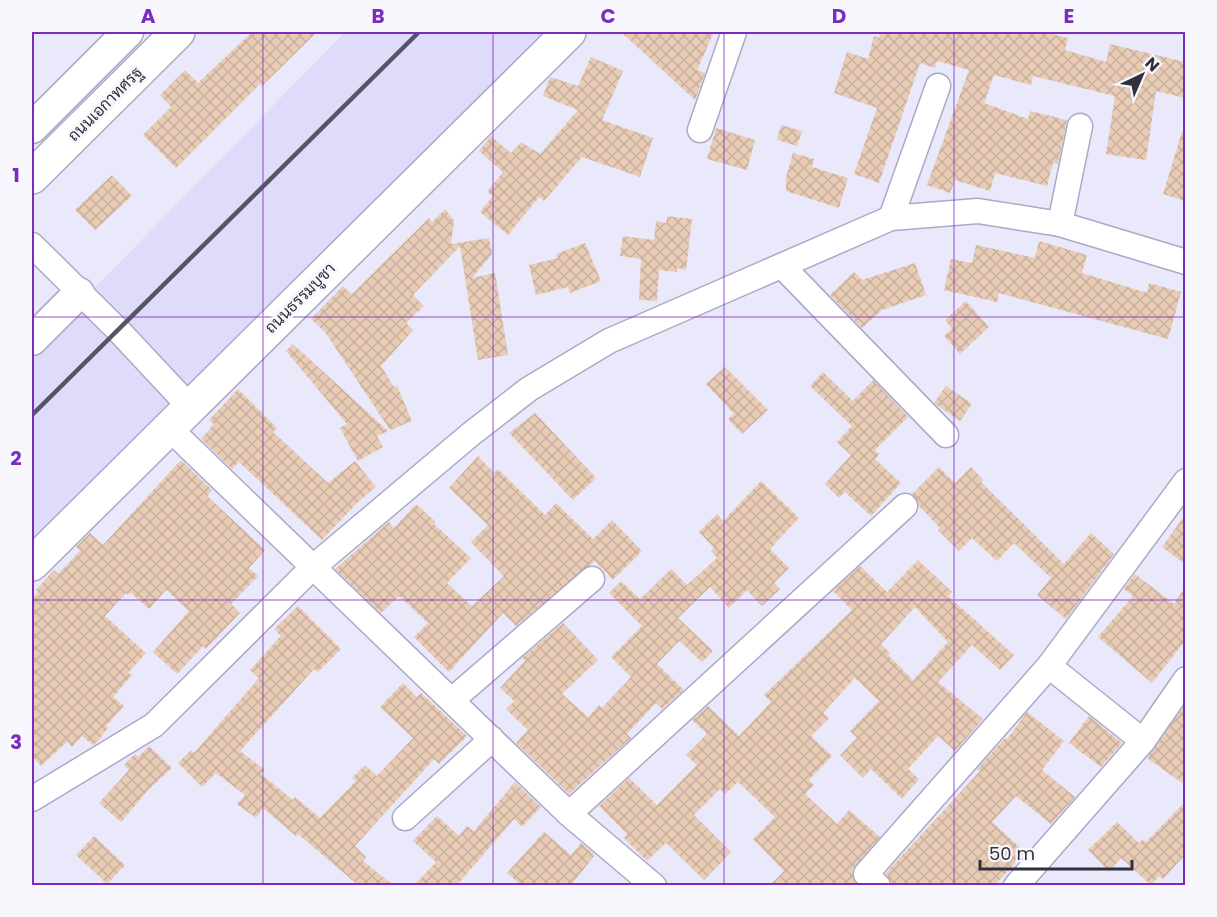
<svg xmlns="http://www.w3.org/2000/svg" width="1217" height="917" font-family="Poppins,Sarabun,sans-serif">
  <style>
    .built { fill: #dfdbfb }
    .building { fill: url(#building-cross-hatch); fill-rule: evenodd }
    .lines { fill: none; stroke-linecap: round; stroke-linejoin: round }
    .minor-casing { stroke: #aca8c7; stroke-width: 27 }
    .tertiary-casing { stroke: #aca8c7; stroke-width: 33 }
    .secondary-casing { stroke: #aca8c7; stroke-width: 36 }
    .minor { stroke: #fff; stroke-width: 24 }
    .tertiary { stroke: #fff; stroke-width: 30 }
    .secondary { stroke: #fff; stroke-width: 33 }
    .rail { stroke: #575563; stroke-width: 4.5 }
    .grid { fill: none; stroke: #7b2cbf; stroke-width: 1.5; stroke-opacity: 0.55 }
    .labels { text-anchor: middle; dominant-baseline: central; stroke-width: 6; stroke-linejoin: round; paint-order: stroke }
    .street-label { font-size: 16px; fill: #32303c; stroke: #f7f7fd }
    .neatline { fill: none; stroke: #7b2cbf; stroke-width: 2 }
    .grid-label { font-size: 20px; text-anchor: middle; font-weight: bold; fill: #7b2cbf }
  </style>
  <defs>
    <pattern id="building-cross-hatch" width="8" height="8" patternUnits="userSpaceOnUse" patternTransform="scale(1.5)"><rect width="8" height="8" fill="#e9ccb6"/><path d="M0 0l8 8M0 8l8-8" fill="none" stroke="#c8b09d"/></pattern>
  </defs>
  <rect width="100%" height="100%" fill="#eae8fb"/>
  <path class="built" d="M345,32H551L32,546V352Z"/>
  <g class="building">
    <path d="M252,32H317L262,86L260,84L176,168L143,135L171,107L160,95L185,70L198,83Z"/>
    <path d="M621,32H714L697,70L705,73L695,100Z"/>
    <path d="M880,32H1044L1068,38L1065,50L1106,62L1110,44L1185,62V98L1156,91L1146,160L1106,154L1115,96L1033,76L1031,85L994,75L984,103L1028,119L1030,111L1067,120L1058,164L1053,163L1047,186L995,173L990,191L955,180L950,193L927,185L969,70L937,61L935,68L920,63L879,183L854,174L877,108L834,93L847,52L868,59L874,36L879,38Z"/>
    <path d="M591,57L623,71L602,120L653,138L640,177L582,157L544,201L539,197L508,235L480,212L493,196L487,192L503,172L479,151L491,136L511,153L521,142L540,154L578,110L543,96L550,77L578,86Z"/>
    <path d="M781,125L802,131L797,146L777,140Z"/>
    <path d="M716,128L755,140L747,170L707,159Z"/>
    <path d="M1182,132H1185V201L1163,194Z"/>
    <path d="M793,153L814,159L812,167L848,178L839,208L786,191V177Z"/>
    <path d="M112,175L132,196L95,230L75,210Z"/>
    <path d="M445,209L454,221L451,244L489,238L492,254L472,278L495,273L508,355L478,360L460,246L413,295L424,306L406,323L413,330L381,366L394,387L397,386L412,421L390,430L325,332L311,319L343,286L352,294L429,218L432,222Z"/>
    <path d="M667,216L692,219L686,270L677,268V272L659,270L657,301L639,300L641,259L620,256L623,236L654,240L656,221L666,223Z"/>
    <path d="M1039,241L1087,255L1082,273L1147,293L1149,283L1181,292L1168,339L999,293L997,302L944,290L951,259L972,263L976,245L1035,258Z"/>
    <path d="M585,243L601,281L570,293L568,287L536,295L529,265L558,258L556,254Z"/>
    <path d="M915,263L926,295L882,310L862,328L830,295L854,272L862,280Z"/>
    <path d="M966,301L989,327L960,354L944,336L952,328L945,320Z"/>
    <path d="M293,344L388,431L377,436L383,447L358,461L340,428L347,424L286,351Z"/>
    <path d="M725,367L768,410L742,434L728,419L734,414L706,384Z"/>
    <path d="M823,372L853,401L873,380L908,417L875,450L879,454L875,459L901,483L871,516L845,492L839,498L825,484L851,455L837,442L852,426L810,386Z"/>
    <path d="M946,386L972,404L960,421L934,403Z"/>
    <path d="M238,389L277,428L273,432L328,483L355,461L376,487L358,502L322,540L239,462L232,469L201,439L214,424L209,420Z"/>
    <path d="M535,413L596,478L573,500L509,433Z"/>
    <path d="M478,456L494,473L498,469L545,515L556,503L593,539L612,520L642,551L613,580L595,561L516,626L503,613L449,672L414,637L428,623L399,596L381,613L335,569L389,522L394,528L416,504L436,522L434,524L471,558L447,583L472,606L504,576L471,542L488,525L449,488Z"/>
    <path d="M181,460L212,490L207,496L265,550L249,568L258,576L231,604L240,613L206,649L203,646L177,674L153,652L189,611L166,590L149,609L131,593L128,595L126,593L105,616L146,653L128,673L132,675L113,697L124,706L106,726L108,728L96,743L93,745L82,736L72,747L67,742L41,766L32,756V599L38,592L36,590L54,570L58,574L80,551L76,547L90,533L103,545Z"/>
    <path d="M939,467L955,483L971,467L983,480L981,482L1064,564L1091,533L1114,554L1066,619L1037,595L1051,578L1014,543L997,561L972,538L959,551L938,530L940,528L919,506L912,494Z"/>
    <path d="M761,481L799,518L770,549L789,568L774,583L780,589L762,606L747,590L729,608L710,587L678,618L713,651L702,662L679,641L657,664L684,690L662,709L656,703L627,734L631,738L569,794L516,743L528,730L506,709L514,701L500,688L525,661L522,658L563,623L598,660L562,694L588,717L599,705L602,708L631,677L611,657L642,626L609,593L621,581L640,599L671,569L687,585L717,558L711,551L714,548L699,532L717,514L723,521Z"/>
    <path d="M1185,515V564L1162,547Z"/>
    <path d="M918,560L952,592L948,596L1014,655L1000,670L972,645L938,682L983,719L955,751L938,736L908,769L919,779L902,799L871,769L863,778L840,755L857,738L850,731L879,701L855,678L823,713L829,718L811,736L832,756L809,780L814,785L805,794L837,824L849,810L880,837L852,870L853,878L857,885H770L784,871L753,839L775,817L738,782L725,794L720,789L694,815L731,852L704,880L666,843L647,861L624,838L627,834L599,806L629,778L657,805L697,765L686,755L707,734L692,720L708,706L739,736L771,702L764,695L852,610L833,591L860,566L887,592ZM915,607L948,642L913,680L888,655L890,653L881,644Z"/>
    <path d="M1135,574L1174,604L1185,587V641L1152,683L1098,637L1133,596L1124,589Z"/>
    <path d="M298,606L341,649L318,672L314,669L240,751L265,770L261,774L293,800L295,797L320,818L356,781L352,778L365,765L377,776L413,738L380,707L403,683L417,697L421,693L467,736L439,764L434,759L355,846L366,857L363,861L393,885H358L298,834L296,836L263,808L256,818L237,804L245,795L216,773L202,787L178,763L191,750L194,753L259,678L250,670L281,636L274,629Z"/>
    <path d="M1185,705V785L1147,758Z"/>
    <path d="M1027,712L1064,741L1042,770L1075,797L1051,824L1016,796L992,822L1025,852L995,885H892L886,873L980,771L977,769L1005,738L1007,739Z"/>
    <path d="M1089,716L1122,743L1101,767L1069,743Z"/>
    <path d="M149,746L172,768L149,789L121,822L99,803L129,770L124,765L135,754L138,757Z"/>
    <path d="M515,782L541,807L522,827L514,819L457,885H414L436,862L413,841L437,816L459,836L467,826L474,831Z"/>
    <path d="M1185,802V855L1163,879L1159,876L1151,885L1121,858L1109,871L1088,850L1117,822L1139,843L1143,839L1146,842Z"/>
    <path d="M544,832L571,855L581,843L595,855L571,885H521L507,873Z"/>
    <path d="M94,836L125,865L107,884L76,855Z"/>
  </g>
  <g class="lines">
    <g class="minor-casing">
      <g id="minor">
        <path d="M700,130L734,32"/>
        <path d="M891,218L938,86"/>
        <path d="M1060,224L1080,126"/>
        <path d="M32,245L118,330L190,407"/>
        <path d="M782,266L946,435"/>
        <path d="M169,428L569,814L654,886"/>
        <path d="M1049,666L1143,741"/>
        <path d="M452,700L592,579"/>
        <path d="M32,799L154,725L312,568L471,434L529,389L609,341L891,218L978,211L1060,224L1186,262"/>
        <path d="M569,814L905,506"/>
        <path d="M405,818L492,739"/>
        <path d="M878,886L866,874L1049,666L1186,481"/>
        <path d="M1016,886L1143,741L1186,679"/>
      </g>
    </g>
    <g class="tertiary-casing">
      <g id="tertiary">
        <path d="M32,128L128,32"/>
        <path d="M32,340L79,293"/>
      </g>
    </g>
    <g class="secondary-casing">
      <g id="secondary">
        <path d="M32,177L178,32"/>
        <path d="M32,564L569,32"/>
      </g>
    </g>
    <use href="#minor" class="minor"/>
    <use href="#tertiary" class="tertiary"/>
    <use href="#secondary" class="secondary"/>
    <path class="rail" d="M32,415L419,32"/>
  </g>
  <path class="grid" d="M263,32V886M493,32V886M724,32V886M954,32V886M32,317H1186M32,600H1186"/>
  <g class="labels">
    <g class="street-label">
      <text transform="translate(105 104) rotate(-45)">ถนนเอกาทศรฐ</text>
      <text transform="translate(300 298) rotate(-45)">ถนนธรรมบูชา</text>
    </g>
  </g>
  <rect width="1217" height="917" fill="none" stroke="#f7f7fd" stroke-width="66"/>
  <g transform="translate(1142 75) rotate(44)" stroke="#f7f7fd" stroke-width="4.5" paint-order="stroke">
  <path d="M0-4.5L10 22L0 15L-10 22Z" fill="#32303c"/>
  <text y="-9" font-size="16" font-weight="bold" text-anchor="middle" fill="#32303c">N</text>
  </g>
  <path d="M980 860v9h152v-9" fill="none" stroke="#32303c" stroke-width="3"/>
  <text x="989" y="860" font-size="18" fill="#32303c" stroke="#f7f7fd" stroke-width="4.5" paint-order="stroke">50 m</text>
  <rect x="33" y="33" width="1151" height="851" class="neatline"/>
  <g class="grid-label">
    <text x="148" y="23">A</text>
    <text x="378" y="23">B</text>
    <text x="608" y="23">C</text>
    <text x="839" y="23">D</text>
    <text x="1069" y="23">E</text>
    <text x="16" y="182">1</text>
    <text x="16" y="465">2</text>
    <text x="16" y="749">3</text>
  </g>
</svg>
